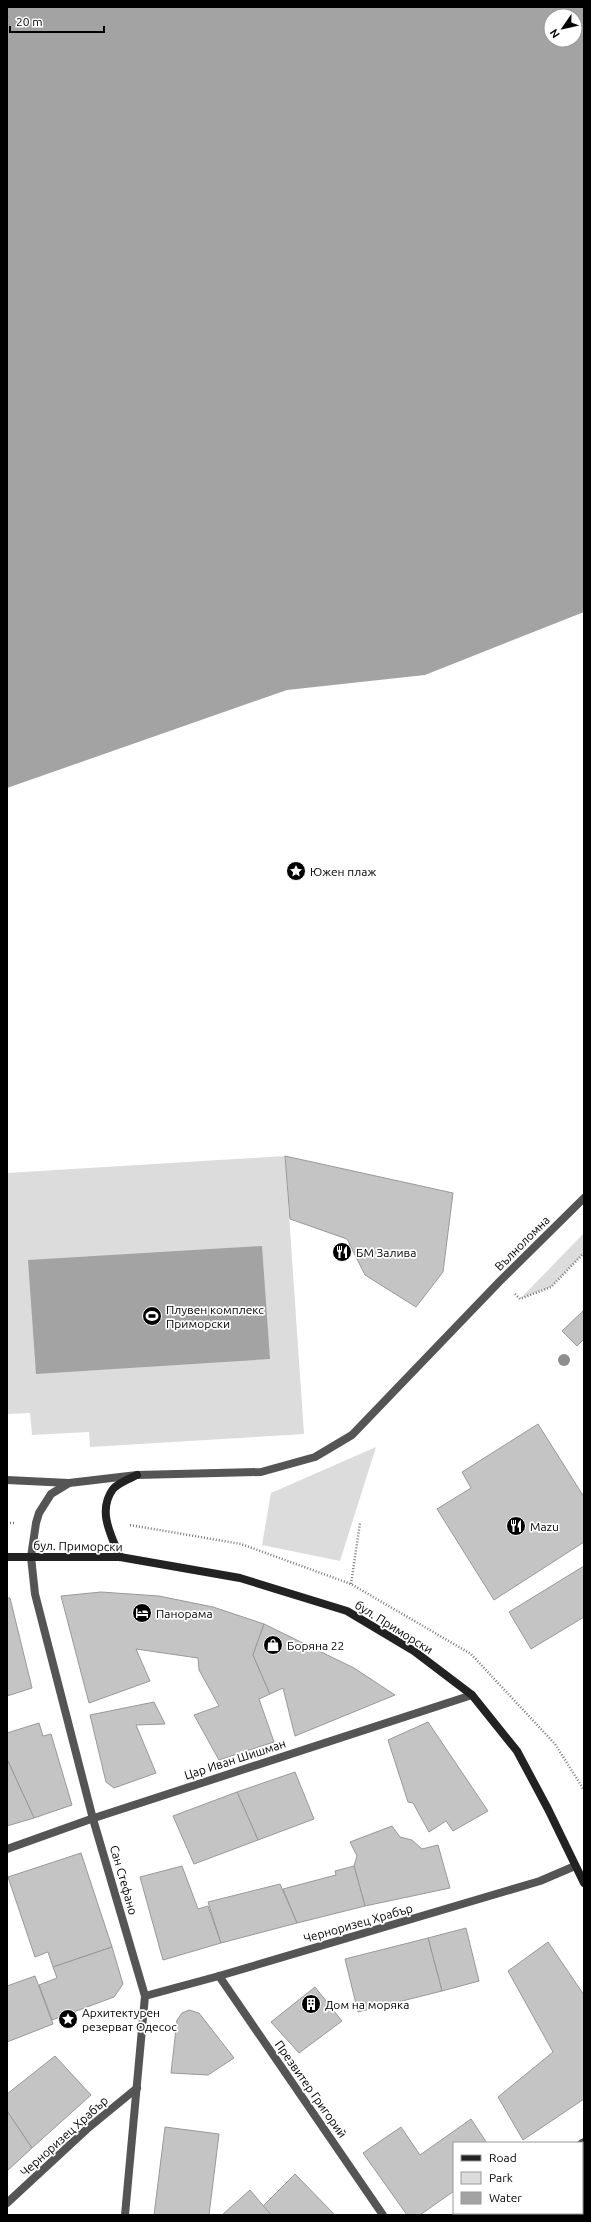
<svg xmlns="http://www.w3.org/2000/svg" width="591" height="2222" font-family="Ubuntu,sans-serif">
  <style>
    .green { fill: #dcdcdc }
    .water { fill: #a3a3a3; fill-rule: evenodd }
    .building { fill: #c4c4c4; stroke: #999 }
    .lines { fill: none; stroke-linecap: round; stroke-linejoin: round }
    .path { stroke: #777; stroke-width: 2.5; stroke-dasharray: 1 2; stroke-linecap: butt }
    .lane { stroke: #555; stroke-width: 8 }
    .street { stroke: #555; stroke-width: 8 }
    .secondary { stroke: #222; stroke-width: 8 }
    .tree { fill: #8f8f8f }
    .labels { text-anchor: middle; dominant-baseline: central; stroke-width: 3.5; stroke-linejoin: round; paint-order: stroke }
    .poi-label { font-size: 12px; fill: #000; stroke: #fff; text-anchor: start }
    .street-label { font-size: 12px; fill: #000; stroke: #fff }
  </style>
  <rect width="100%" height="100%" fill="#fff"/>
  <g class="green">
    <path d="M285,1156L304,1434L90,1447L89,1432L32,1435L30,1413L7,1414V1173Z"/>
    <path d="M584,1233V1253L551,1287L520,1299Z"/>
    <path d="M376,1447L340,1561L262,1545L271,1493Z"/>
  </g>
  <g class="water">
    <path d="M7,7H584V612L425,675L287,690L7,788ZM551,16H575V40H551Z"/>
    <path d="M262,1246L270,1359L36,1374L28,1260Z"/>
  </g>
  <g class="building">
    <path d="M285,1156L453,1193L443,1272L416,1307L365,1275L347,1239L290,1219Z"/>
    <path d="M584,1310V1339L577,1346L562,1331Z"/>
    <path d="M538,1424L584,1497V1542L494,1600L437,1509L471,1488L462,1472Z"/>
    <path d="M584,1566V1617L531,1649L509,1612Z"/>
    <path d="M101,1592L159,1596L213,1607L264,1624L253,1655L270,1694L259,1699L274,1742L219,1760L194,1715L219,1706L199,1670L198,1658L136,1649L150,1681L89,1703L61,1596Z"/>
    <path d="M7,1598H10L32,1688L7,1696Z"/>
    <path d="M264,1624L354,1668L395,1695L295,1736L283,1688L270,1694L253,1655Z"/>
    <path d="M154,1702L165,1724L136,1725L156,1773L114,1788L106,1782L90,1715Z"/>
    <path d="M428,1722L488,1811L453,1831L446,1821L429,1832L413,1803L408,1802L388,1740Z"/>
    <path d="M39,1723L43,1736L51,1734L72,1805L34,1818L7,1759V1733Z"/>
    <path d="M7,1759L34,1818L7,1826Z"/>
    <path d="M295,1772L314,1819L258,1840L237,1792Z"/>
    <path d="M237,1792L258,1840L194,1864L173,1816Z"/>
    <path d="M392,1826L400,1837L412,1840L422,1849L438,1845L450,1888L365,1906L354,1866L357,1856L350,1842Z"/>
    <path d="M81,1853L112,1947L53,1967L48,1952L35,1957L8,1877Z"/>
    <path d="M182,1866L198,1909L208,1906L221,1943L163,1960L140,1877Z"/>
    <path d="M354,1866L365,1906L297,1923L283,1889L336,1875L335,1871Z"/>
    <path d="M280,1884L297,1923L221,1943L208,1902Z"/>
    <path d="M466,1928L479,1981L442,1991L428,1938Z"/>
    <path d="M428,1938L442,1991L358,2012L345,1959Z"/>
    <path d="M548,1942L584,1995V2099L523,2140L498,2097L553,2052L508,1971Z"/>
    <path d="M112,1947L123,1984L114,1997L52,2020L39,1985L57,1978L53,1967Z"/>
    <path d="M35,1976L53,2024L7,2042V1986Z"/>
    <path d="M315,1987L342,2021L299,2053L271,2022Z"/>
    <path d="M189,2010L199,2013L234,2058L208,2075L171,2073L177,2020L182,2013Z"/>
    <path d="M55,2056L91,2095L32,2148L7,2111V2094Z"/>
    <path d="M7,2111L32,2148L7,2171Z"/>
    <path d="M471,2119L487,2143H454V2191L420,2215H407L363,2153L401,2127L420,2155Z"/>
    <path d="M165,2127L219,2134L209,2215H154Z"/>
    <path d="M295,2174L335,2215H271L263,2206Z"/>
    <path d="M250,2190L271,2215H222Z"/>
  </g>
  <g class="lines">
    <g class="path">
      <path d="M515,1294L520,1299L551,1287L584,1253"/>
      <path d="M7,1523H15"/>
      <path d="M130,1525L241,1544L351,1584L471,1654L555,1744L584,1790"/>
      <path d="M351,1584L360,1523"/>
    </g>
    <path class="lane" d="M7,1480L69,1483"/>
    <g class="street">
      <path d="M7,1849L91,1819L472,1695"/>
      <path d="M219,1976L383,2215"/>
      <path d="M145,1996L219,1976L540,1881L575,1866"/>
      <path d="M582,2143L584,2142"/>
      <path d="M7,2203L87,2129L137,2088"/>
      <path d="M125,2215L145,1996L93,1819L35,1594L31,1557L36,1523L39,1513L51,1494L69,1483L137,1475L261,1472L315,1457L352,1435L500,1281L584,1198"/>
      <path d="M475,2215L478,2213"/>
    </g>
    <g class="secondary">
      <path d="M7,1557H120L240,1578L347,1611L414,1651L472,1695L517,1751L548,1809L584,1883"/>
      <path d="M120,1557C111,1535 97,1511 113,1489C118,1483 131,1478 137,1475"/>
    </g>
  </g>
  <circle class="tree" cx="564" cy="1360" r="6"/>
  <defs>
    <g id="sight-disc" transform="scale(1)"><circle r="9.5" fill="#000" stroke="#fff"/><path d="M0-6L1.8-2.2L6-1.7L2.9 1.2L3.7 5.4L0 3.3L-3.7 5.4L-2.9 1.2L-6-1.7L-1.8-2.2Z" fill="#fff"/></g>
    <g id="restaurant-disc" transform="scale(1)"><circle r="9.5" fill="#000" stroke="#fff"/><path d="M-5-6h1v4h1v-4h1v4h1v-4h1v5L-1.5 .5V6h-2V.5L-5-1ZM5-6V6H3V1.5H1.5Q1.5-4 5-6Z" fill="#fff"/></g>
    <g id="stadium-disc" transform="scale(1)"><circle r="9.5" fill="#000" stroke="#fff"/><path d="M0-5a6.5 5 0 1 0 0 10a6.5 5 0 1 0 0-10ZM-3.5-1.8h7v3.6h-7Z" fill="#fff"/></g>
    <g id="hotel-disc" transform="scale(1)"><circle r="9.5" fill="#000" stroke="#fff"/><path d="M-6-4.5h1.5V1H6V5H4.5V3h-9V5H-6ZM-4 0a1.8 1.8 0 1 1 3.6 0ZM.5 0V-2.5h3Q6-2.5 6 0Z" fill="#fff"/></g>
    <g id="shop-disc" transform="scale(1)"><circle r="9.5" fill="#000" stroke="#fff"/><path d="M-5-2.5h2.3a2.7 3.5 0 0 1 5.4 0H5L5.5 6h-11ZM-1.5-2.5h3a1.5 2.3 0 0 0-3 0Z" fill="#fff"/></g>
    <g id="building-disc" transform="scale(1)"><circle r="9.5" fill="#000" stroke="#fff"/><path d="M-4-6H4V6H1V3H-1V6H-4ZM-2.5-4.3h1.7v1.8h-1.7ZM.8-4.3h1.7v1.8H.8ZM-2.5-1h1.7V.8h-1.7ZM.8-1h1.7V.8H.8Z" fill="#fff"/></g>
  </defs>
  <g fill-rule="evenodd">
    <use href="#sight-disc" x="296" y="871"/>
    <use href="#restaurant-disc" x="342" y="1252"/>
    <use href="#stadium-disc" x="152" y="1316"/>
    <use href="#restaurant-disc" x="516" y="1526"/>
    <use href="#hotel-disc" x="142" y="1613"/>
    <use href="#shop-disc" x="273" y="1645"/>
    <use href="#building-disc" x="311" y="2004"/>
    <use href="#sight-disc" x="68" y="2019"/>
  </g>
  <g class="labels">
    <g class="poi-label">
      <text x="310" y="871">Южен плаж</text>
      <text x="356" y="1252">БМ Залива</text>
      <text x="166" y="1309">Плувен комплекс<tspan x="166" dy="14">Приморски</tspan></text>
      <text x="530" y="1526">Mazu</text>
      <text x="156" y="1613">Панорама</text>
      <text x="287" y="1645">Боряна 22</text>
      <text x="325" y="2004">Дом на моряка</text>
      <text x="82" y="2012">Архитектурен<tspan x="82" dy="14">резерват Одесос</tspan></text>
    </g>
    <g class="street-label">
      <text transform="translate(522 1243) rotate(-45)">Вълноломна</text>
      <text transform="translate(78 1546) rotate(1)">бул. Приморски</text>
      <text transform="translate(394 1627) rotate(32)">бул. Приморски</text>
      <text transform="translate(235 1759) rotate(-18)">Цар Иван Шишман</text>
      <text transform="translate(124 1880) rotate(74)">Сан Стефано</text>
      <text transform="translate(358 1923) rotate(-16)">Черноризец Храбър</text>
      <text transform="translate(311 2089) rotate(55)">Презвитер Григорий</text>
      <text transform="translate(64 2136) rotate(-42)">Черноризец Храбър</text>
    </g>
  </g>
  <rect width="591" height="2222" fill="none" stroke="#000000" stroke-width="16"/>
  <rect x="453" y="2142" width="130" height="72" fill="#ffffff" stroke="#999999"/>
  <rect x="461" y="2155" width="20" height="6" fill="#222222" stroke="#999999"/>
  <text x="489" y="2162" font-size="12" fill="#000000">Road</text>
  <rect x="461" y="2172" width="20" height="12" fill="#dcdcdc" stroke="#999999"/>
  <text x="489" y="2182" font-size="12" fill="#000000">Park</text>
  <rect x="461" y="2192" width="20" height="12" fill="#a3a3a3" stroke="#999999"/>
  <text x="489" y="2202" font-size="12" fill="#000000">Water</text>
  <g transform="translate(563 28) rotate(236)"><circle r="19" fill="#ffffff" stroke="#999999"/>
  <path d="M0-3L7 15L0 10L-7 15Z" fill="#000000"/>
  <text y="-6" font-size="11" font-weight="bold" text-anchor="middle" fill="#000000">N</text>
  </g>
  <path d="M10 26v6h94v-6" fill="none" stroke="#000000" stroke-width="2"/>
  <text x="16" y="26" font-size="12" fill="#000000" stroke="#ffffff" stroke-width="3" paint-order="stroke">20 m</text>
</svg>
